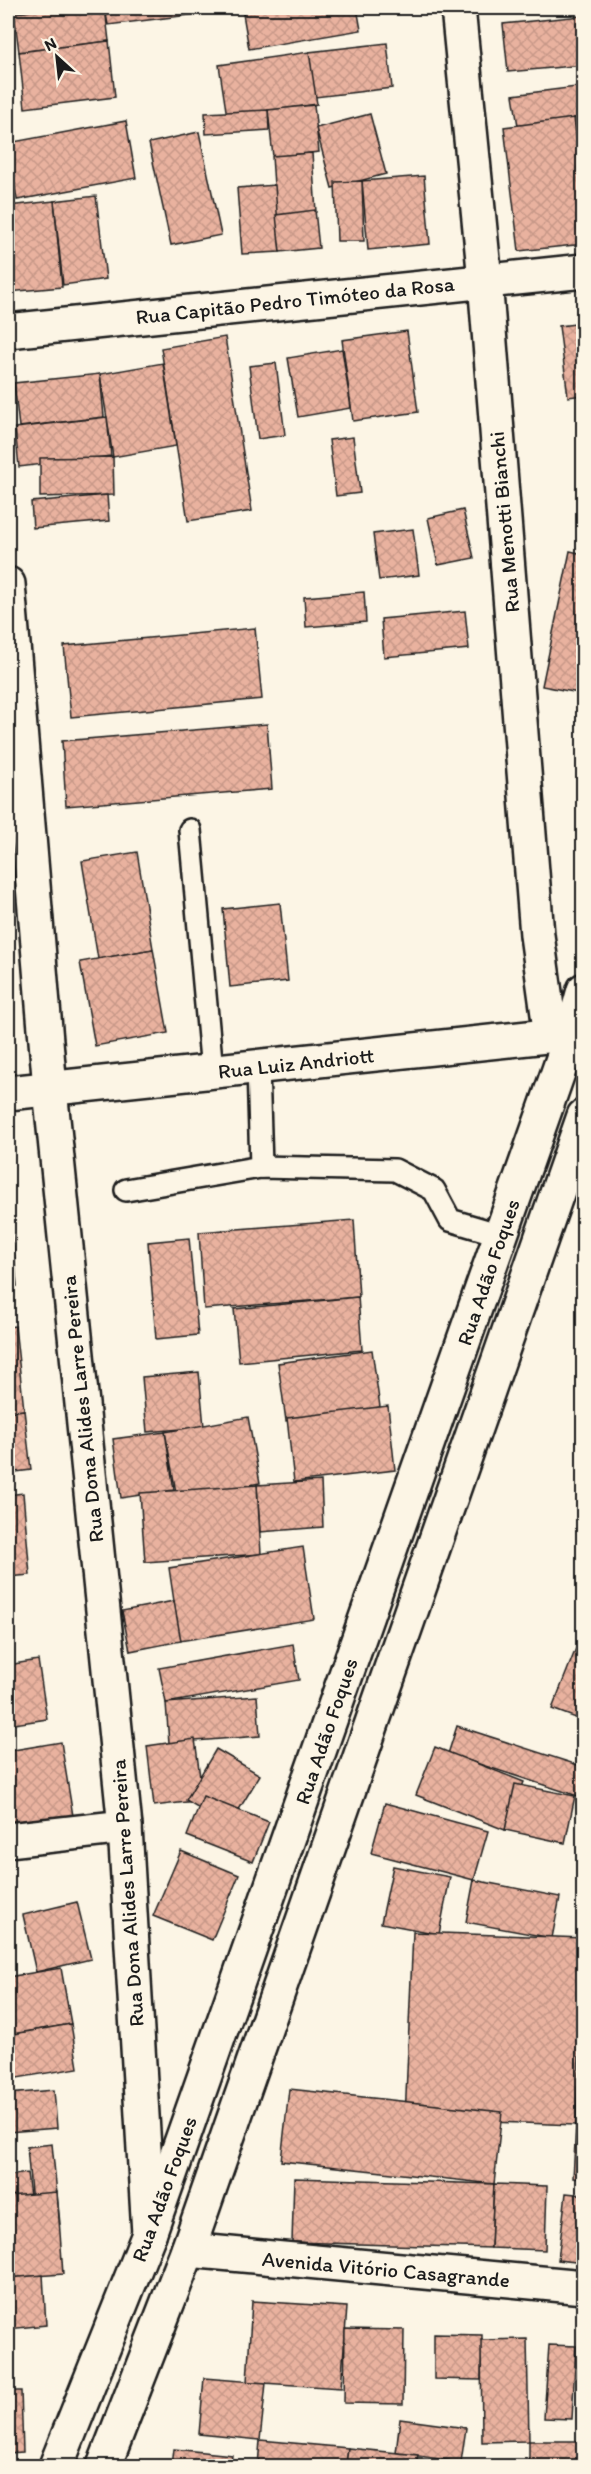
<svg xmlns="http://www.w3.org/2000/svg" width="591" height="2474" font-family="Itim,sans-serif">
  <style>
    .building { fill: url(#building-cross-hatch); stroke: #1c1c1c; stroke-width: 1.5 }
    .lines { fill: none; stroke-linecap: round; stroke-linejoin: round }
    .service-casing { stroke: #1c1c1c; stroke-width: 26 }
    .minor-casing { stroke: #1c1c1c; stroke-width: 38 }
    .tertiary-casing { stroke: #1c1c1c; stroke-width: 38 }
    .secondary-casing { stroke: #1c1c1c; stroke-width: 38 }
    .service { stroke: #fcf5e5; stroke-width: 21 }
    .minor { stroke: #fcf5e5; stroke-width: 33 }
    .tertiary { stroke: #fcf5e5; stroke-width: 33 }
    .secondary { stroke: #fcf5e5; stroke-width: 33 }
    .labels { text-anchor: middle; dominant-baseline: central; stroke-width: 4.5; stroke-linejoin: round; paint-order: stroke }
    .street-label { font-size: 21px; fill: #1c1c1c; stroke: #fcf5e5 }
  </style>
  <defs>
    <pattern id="building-cross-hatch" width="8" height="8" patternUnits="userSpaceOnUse" patternTransform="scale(1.5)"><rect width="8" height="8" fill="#e9b29f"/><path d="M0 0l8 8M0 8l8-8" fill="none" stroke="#c79888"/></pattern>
  </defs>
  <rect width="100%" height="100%" fill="#fcf5e5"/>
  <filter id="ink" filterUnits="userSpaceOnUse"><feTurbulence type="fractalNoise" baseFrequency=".0167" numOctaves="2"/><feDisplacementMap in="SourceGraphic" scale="12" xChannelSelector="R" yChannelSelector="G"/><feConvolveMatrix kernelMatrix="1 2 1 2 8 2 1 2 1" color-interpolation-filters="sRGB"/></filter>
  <g filter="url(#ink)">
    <g class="building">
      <path d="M61,8H105L109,41L19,52L14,13Z"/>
      <path d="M105,8H197V14L108,25Z"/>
      <path d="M242,8H357L361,30L249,49Z"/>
      <path d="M581,16L584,65L508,72L503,24Z"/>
      <path d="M109,41L115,97L25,108L19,52Z"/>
      <path d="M387,43L392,88L315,97L309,52Z"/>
      <path d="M309,52L317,104L227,117L219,65Z"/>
      <path d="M584,86V117L518,126L513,95Z"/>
      <path d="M314,105L319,152L273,157L268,110Z"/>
      <path d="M268,110L269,130L206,134L205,113Z"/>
      <path d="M370,114L386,174L332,188L316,128Z"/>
      <path d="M584,117V187H582L574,118Z"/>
      <path d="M574,118L584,197V244L519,251L504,127Z"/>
      <path d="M126,121L136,178L17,200L8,143Z"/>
      <path d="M199,132L221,235L171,245L149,143Z"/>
      <path d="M312,153L316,212L276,215L272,156Z"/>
      <path d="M424,176L430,244L368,250L362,181Z"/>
      <path d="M362,181L364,241H337L335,182Z"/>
      <path d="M275,185L280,252L242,254L237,188Z"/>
      <path d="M96,196L106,279L63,285L54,201Z"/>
      <path d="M54,201L62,287L8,292V206Z"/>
      <path d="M315,210L319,248L280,252L276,215Z"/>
      <path d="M584,323V395L568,397L559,326Z"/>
      <path d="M407,331L418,412L353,421L342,340Z"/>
      <path d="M225,337L252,511L188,521L161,348Z"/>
      <path d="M342,349L351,408L298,417L288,358Z"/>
      <path d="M163,363L176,446L113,457L100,374Z"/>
      <path d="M276,363L285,435L258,439L249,366Z"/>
      <path d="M100,374L104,417L19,427L14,383Z"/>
      <path d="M107,417L111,456L19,467L15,428Z"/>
      <path d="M353,437L360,493L336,496L329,440Z"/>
      <path d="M113,457L114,495L40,497V458Z"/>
      <path d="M107,495L109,521L33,528L31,502Z"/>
      <path d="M463,510L474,558L438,565L428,518Z"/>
      <path d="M413,529L419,575L379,580L373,534Z"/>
      <path d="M570,551L584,554V694L542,686Z"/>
      <path d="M364,592L366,622L306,627L304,597Z"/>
      <path d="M465,611L469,649L384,657L381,619Z"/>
      <path d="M255,628L262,699L71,717L64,646Z"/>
      <path d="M267,724L272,789L66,806L62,741Z"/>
      <path d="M137,852L153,949L98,959L82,861Z"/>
      <path d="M280,903L288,981L230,987L223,909Z"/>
      <path d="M153,949L168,1033L95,1046L80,962Z"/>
      <path d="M10,1203L17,1286L8,1287V1204Z"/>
      <path d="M354,1220L359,1297L204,1309L199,1232Z"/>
      <path d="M189,1238L198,1335L156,1339L148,1242Z"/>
      <path d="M358,1297L362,1350L239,1362L234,1309Z"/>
      <path d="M15,1326L24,1410L8,1412V1327Z"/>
      <path d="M372,1350L380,1407L286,1421L278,1363Z"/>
      <path d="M199,1372L204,1427L147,1432L142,1377Z"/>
      <path d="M388,1406L395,1470L294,1482L287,1418Z"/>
      <path d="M24,1410L31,1470L8,1473V1412Z"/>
      <path d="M248,1417L260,1483L177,1498L165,1432Z"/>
      <path d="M165,1432L174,1490L121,1498L113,1439Z"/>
      <path d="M321,1481L323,1527L260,1532L257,1485Z"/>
      <path d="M257,1485L261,1554L145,1562L140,1493Z"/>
      <path d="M23,1493L30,1575L8,1577V1495Z"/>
      <path d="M303,1547L314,1619L180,1641L169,1568Z"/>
      <path d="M174,1601L181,1641L130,1651L122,1611Z"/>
      <path d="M584,1628V1721L552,1709Z"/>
      <path d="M293,1644L299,1680L166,1703L159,1668Z"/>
      <path d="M38,1660L47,1719L8,1725V1665Z"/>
      <path d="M257,1696L260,1736L169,1743L166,1703Z"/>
      <path d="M457,1726L584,1767V1798L448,1754Z"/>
      <path d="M195,1739L203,1800L154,1806L147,1746Z"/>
      <path d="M61,1742L73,1816L8,1827V1751Z"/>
      <path d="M435,1747L524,1782L505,1830L416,1795Z"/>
      <path d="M216,1749L260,1775L229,1826L186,1800Z"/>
      <path d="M515,1784L575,1796L565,1843L505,1830Z"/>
      <path d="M203,1796L269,1822L253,1862L187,1836Z"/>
      <path d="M385,1803L488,1831L474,1880L371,1853Z"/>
      <path d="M181,1851L239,1875L212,1940L153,1916Z"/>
      <path d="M393,1866L450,1877L439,1934L381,1923Z"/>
      <path d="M474,1880L560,1897L552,1938L466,1922Z"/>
      <path d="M77,1902L91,1959L36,1972L23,1915Z"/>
      <path d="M413,1932L584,1938L576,2125L405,2119Z"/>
      <path d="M61,1968L71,2024L8,2035V1977Z"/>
      <path d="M71,2024L78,2068L11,2079L8,2058V2035Z"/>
      <path d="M289,2089L502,2112L494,2184L281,2161Z"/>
      <path d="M54,2090L57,2128L8,2132V2094Z"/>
      <path d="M576,2125L584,2126V2179L573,2178Z"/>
      <path d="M52,2144L60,2224L34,2226L27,2147Z"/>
      <path d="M27,2173L34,2226L8,2230V2176Z"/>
      <path d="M294,2178L494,2184L491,2248L292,2242Z"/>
      <path d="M494,2184L547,2186L545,2250L491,2248Z"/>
      <path d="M57,2192L63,2274L8,2278V2196Z"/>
      <path d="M566,2193L584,2195V2263L558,2260Z"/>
      <path d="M43,2275L46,2325L8,2329V2278Z"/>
      <path d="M252,2301L347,2307L341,2388L247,2382Z"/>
      <path d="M345,2329L404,2330L403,2404L344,2403Z"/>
      <path d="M434,2334L482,2335L481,2380L434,2379Z"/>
      <path d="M527,2339L529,2441L482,2442L481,2340Z"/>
      <path d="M549,2345L576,2346L572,2419L544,2418Z"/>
      <path d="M204,2378L266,2383L260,2440L199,2434Z"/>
      <path d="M8,2391H21L23,2452L8,2453Z"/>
      <path d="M400,2419L466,2428L461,2462L396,2453Z"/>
      <path d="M260,2440L348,2448L346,2466H258Z"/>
      <rect x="529" y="2441" width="55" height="25"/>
      <path d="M348,2448L418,2455L416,2466H346Z"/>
      <path d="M174,2449L232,2455L231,2466H172Z"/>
    </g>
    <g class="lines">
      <g class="service-casing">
        <g id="service">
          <path d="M190,830L212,1071"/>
          <path d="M258,1067L261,1167"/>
          <path d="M126,1190L261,1167L395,1170L434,1190L450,1220L501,1235"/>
        </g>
      </g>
      <g class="minor-casing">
        <g id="minor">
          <path d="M458,8L485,280L537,935L551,1036"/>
          <path d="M8,331L584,271"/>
          <path d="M8,1840L125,1827"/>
          <path d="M188,2250L584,2287"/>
        </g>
      </g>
      <g class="tertiary-casing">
        <g id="tertiary">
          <path d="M8,584L50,1089L125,1827L149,2234"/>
          <path d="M8,1093L584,1032"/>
        </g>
      </g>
      <g class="secondary-casing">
        <g id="secondary">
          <path d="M56,2466L149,2234L572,1033L584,990"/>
          <path d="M104,2466L188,2250L584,1116"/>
        </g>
      </g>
      <use href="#service" class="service"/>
      <use href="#minor" class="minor"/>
      <use href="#tertiary" class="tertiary"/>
      <use href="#secondary" class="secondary"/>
    </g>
  </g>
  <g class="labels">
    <g class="street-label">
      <text transform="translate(295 300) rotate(-6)">Rua Capitão Pedro Timóteo da Rosa</text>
      <text transform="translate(504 522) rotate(-95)">Rua Menotti Bianchi</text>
      <text transform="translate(296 1063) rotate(-6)">Rua Luiz Andriott</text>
      <text transform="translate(488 1272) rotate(-71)">Rua Adão Foques</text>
      <text transform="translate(82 1409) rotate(-96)">Rua Dona Alides Larre Pereira</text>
      <text transform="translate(326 1731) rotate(-71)">Rua Adão Foques</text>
      <text transform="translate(127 1893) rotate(-94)">Rua Dona Alides Larre Pereira</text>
      <text transform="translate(164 2189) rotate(-70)">Rua Adão Foques</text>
      <text transform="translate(386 2269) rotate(5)">Avenida Vitório Casagrande</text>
    </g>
  </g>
  <rect width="591" height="2474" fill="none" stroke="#fcf5e5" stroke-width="30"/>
  <rect x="15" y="15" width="561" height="2444" fill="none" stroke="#1c1c1c" stroke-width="2" filter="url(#ink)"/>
  <g transform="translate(57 57) rotate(333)" stroke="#fcf5e5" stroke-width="4.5" paint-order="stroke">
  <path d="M0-4.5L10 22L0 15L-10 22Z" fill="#1c1c1c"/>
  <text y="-9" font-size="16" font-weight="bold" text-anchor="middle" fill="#1c1c1c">N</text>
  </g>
</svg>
